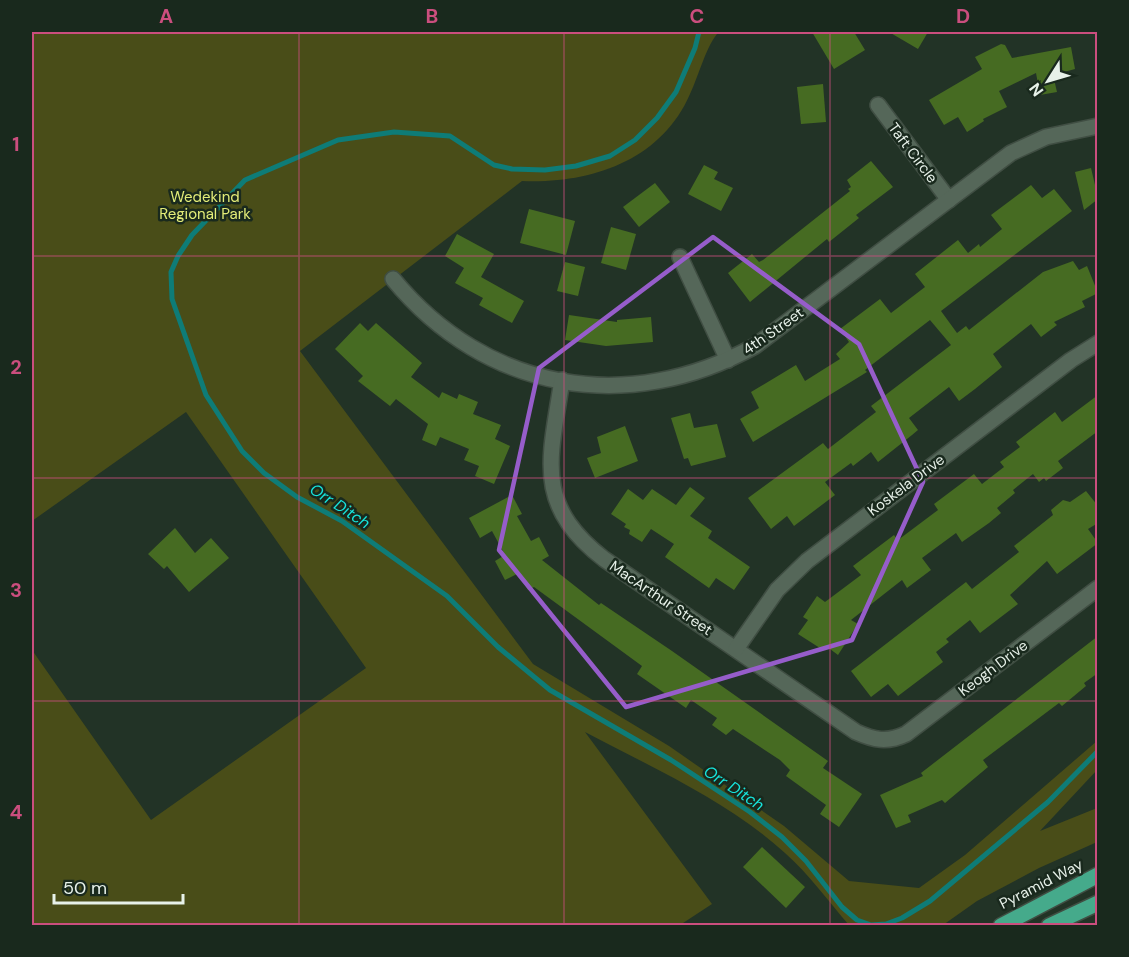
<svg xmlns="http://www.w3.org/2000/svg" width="1129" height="957" font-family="'DM Sans',sans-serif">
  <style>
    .green { fill: #494d18 }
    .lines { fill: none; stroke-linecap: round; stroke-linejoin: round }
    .stream { stroke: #0e7c77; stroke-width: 5 }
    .building { fill: #466b22 }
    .minor-casing { stroke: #404e43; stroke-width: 18 }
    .major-casing { stroke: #404e43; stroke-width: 18 }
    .minor { stroke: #556759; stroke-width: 15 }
    .major { stroke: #45aa8b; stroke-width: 15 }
    .marked { fill: none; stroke: #965dca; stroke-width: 4.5; stroke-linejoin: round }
    .grid { fill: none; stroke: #cb4e7e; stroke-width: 1.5; stroke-opacity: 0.55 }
    .labels { text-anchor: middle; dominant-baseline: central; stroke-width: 5; stroke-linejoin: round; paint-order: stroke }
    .street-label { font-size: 15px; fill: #e7f1e9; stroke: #19291d }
    .park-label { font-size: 15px; fill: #e3ec78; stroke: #19291d }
    .water-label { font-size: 16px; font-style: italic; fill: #17e3db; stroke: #19291d }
    .neatline { fill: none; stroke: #cb4e7e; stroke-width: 2 }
    .grid-label { font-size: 20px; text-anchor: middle; font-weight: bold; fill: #cb4e7e }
  </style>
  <rect width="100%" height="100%" fill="#223326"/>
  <path class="green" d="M32,32H719C707,43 698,78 690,94C661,161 590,184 522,181L300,351L533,664L669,746L784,826L849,881L919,888L965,855L1097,741V770L1040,831L1097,808V842L1039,868L977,901L943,925H849C828,901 809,874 785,853C728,801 653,768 585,732L712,904L680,925H32V650L151,820L366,668L186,412L32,521Z"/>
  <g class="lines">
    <path class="stream" d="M699,32L695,48L676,92L657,118L635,140L610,156L576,166L545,170L512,169L494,165L450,136L394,132L338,140L245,180L192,235L178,256L171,272L172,299L206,395L242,451L264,473L297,497L342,521L447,596L498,647L550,690L671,760L750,812L782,837L806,861L842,907L857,920L871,925L886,924L902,918L930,901L1048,802L1098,751"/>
  </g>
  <g class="building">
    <path d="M812,32H854L865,50L834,69Z"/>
    <path d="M889,32H928L918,49Z"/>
    <path d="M1001,44L1005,45L1012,58L1071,47L1075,69L1053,75L1057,92L1040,95L1036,73L999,91L1007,107L983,119L984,121L967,132L958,117L944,125L929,100L982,69L975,57Z"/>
    <path d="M823,84L826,122L801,124L797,87Z"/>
    <path d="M871,161L893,187L856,215L859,218L829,242L827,239L750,302L728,273L752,254L759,262L763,260L850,191L848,189L851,187L847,180Z"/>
    <path d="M704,165L718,172L714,179L733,188L721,211L688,194Z"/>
    <path d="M1091,168L1095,185H1098V199L1084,210L1075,172Z"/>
    <path d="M655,183L670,202L639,227L623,207Z"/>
    <path d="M1031,185L1042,198L1054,189L1072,211L941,311L957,333L966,326L969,330L1043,272L1073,261L1079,270L1087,266L1098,293L1082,301L1085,307L1054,322L1057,325L1041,337L1031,324L993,354L1002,367L975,389L959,401L949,387L909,418L918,430L912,435L878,462L871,452L853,466L851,463L825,482L835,495L794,526L787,516L771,529L748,498L823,443L828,449L876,412L871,406L951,345L930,320L865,370L867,372L753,442L740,419L759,408L751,392L796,365L805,381L840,359L836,354L849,342L840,329L880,299L891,313L925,287L915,274L958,240L968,253L979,244L980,247L1002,229L991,215Z"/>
    <path d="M529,209L575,221L566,255L520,243Z"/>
    <path d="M611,227L636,234L626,270L601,263Z"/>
    <path d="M457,234L494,254L481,277L524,301L512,323L479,305L483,298L455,283L464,268L445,256Z"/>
    <path d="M565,262L585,267L578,296L557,291Z"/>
    <path d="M569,315L617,322V320L651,317L653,342L606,346L565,340Z"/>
    <path d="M360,323L368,331L376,323L422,363L411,377L439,398L442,392L457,399L459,394L478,402L473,414L501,425L495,439L510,446L494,484L475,476L479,466L464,460L469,449L440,437L436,446L422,440L428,424L396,399L390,406L358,381L363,376L335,349Z"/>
    <path d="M1098,395V431L1058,461L1063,468L1046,481L1044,478L1039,482L1033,474L1013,490L1015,493L997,508L1001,513L989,523L962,542L956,533L922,558L931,570L907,588L902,580L851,620L858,624L838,655L826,646L823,650L798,634L808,620L803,617L817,596L825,602L861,575L853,566L894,535L898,540L938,510L934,504L974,474L982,484L1004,467L1000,462L1020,447L1016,442L1055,412L1062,422Z"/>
    <path d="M690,413L694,428L717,424L726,457L691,466L688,458L684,459L671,418Z"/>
    <path d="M625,426L638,461L595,478L587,458L601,453L597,437Z"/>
    <path d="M690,487L705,498L690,516L712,531L708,538L750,567L734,590L716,578L709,588L665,557L674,544L651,529L642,542L629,534L630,530L624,527L626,524L611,514L628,489L643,500L652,489L676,505Z"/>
    <path d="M1086,491L1098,506V523L1088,529L1098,543L1057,574L1047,561L1010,595L1018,604L980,633L970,620L946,639L949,642L936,652L943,662L898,696L888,684L871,697L851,671L966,582L972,589L1019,552L1014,546L1053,515L1051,510L1063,500L1070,502Z"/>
    <path d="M512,495L522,514L517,516L531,541L539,537L549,556L542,560L599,605L601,603L672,651L828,761L823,768L862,794L839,827L820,814L826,805L786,776L790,770L780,760L733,729L726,735L712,725L717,718L691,700L686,708L650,683L637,674L642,666L534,587L528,590L519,573L505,580L495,561L505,555L492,531L480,538L469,518Z"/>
    <path d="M175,528L195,553L211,538L229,558L189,592L167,566L164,569L148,554Z"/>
    <path d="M1098,636V673L1084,683L1086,686L1062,706L1059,703L983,760L988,767L945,803L942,800L908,815L911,822L896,828L880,795L923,776L921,773Z"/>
    <path d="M762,847L805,887L786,908L743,867Z"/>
  </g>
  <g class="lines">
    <g class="minor-casing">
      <g id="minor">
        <path d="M878,105L949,200"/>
        <path d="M680,257L728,360"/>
        <path d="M393,279C486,392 628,416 755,346L1011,153L1046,137L1098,126"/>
        <path d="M562,380C550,459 533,504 604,559L856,732C874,740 887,743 906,734L1098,588"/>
        <path d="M736,649L777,590L807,561L1071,360L1098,343"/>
      </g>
    </g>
    <g class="major-casing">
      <g id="major">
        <path d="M1001,926L1098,875"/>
        <path d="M1049,926L1098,903"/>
      </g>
    </g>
    <use href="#minor" class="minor"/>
    <use href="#major" class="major"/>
  </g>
  <path class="marked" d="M713,237L859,344L923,482L852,640L626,707L499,550L539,368Z"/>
  <path class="grid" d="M299,32V926M564,32V926M830,32V926M32,256H1098M32,478H1098M32,701H1098"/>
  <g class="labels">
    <g class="street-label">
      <text transform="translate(913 153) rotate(53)">Taft Circle</text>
      <text transform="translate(773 331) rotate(-35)">4th Street</text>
      <text transform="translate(906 485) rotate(-37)">Koskela Drive</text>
      <text transform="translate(661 598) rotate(34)">MacArthur Street</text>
      <text transform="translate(993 668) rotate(-37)">Keogh Drive</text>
      <text transform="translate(1041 884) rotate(-27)">Pyramid Way</text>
    </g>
    <g class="park-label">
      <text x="205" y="197">Wedekind<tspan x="205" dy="17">Regional Park</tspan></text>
    </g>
    <g class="water-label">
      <text transform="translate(340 506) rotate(33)">Orr Ditch</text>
      <text transform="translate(734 788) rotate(33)">Orr Ditch</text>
    </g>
  </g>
  <rect width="1129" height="957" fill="none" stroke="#19291d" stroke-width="66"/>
  <g transform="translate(1048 81) rotate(233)" stroke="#19291d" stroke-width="4.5" paint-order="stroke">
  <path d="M0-4.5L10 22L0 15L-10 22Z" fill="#e7f1e9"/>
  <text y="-9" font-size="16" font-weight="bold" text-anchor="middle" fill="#e7f1e9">N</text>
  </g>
  <path d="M54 894v9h129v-9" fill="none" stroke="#e7f1e9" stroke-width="3"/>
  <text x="63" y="894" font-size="18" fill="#e7f1e9" stroke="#19291d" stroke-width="4.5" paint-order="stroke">50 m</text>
  <rect x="33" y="33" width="1063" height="891" class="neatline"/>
  <g class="grid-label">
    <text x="166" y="23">A</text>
    <text x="432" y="23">B</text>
    <text x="697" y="23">C</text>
    <text x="963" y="23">D</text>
    <text x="16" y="151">1</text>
    <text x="16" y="374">2</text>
    <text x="16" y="597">3</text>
    <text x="16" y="819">4</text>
  </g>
</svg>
